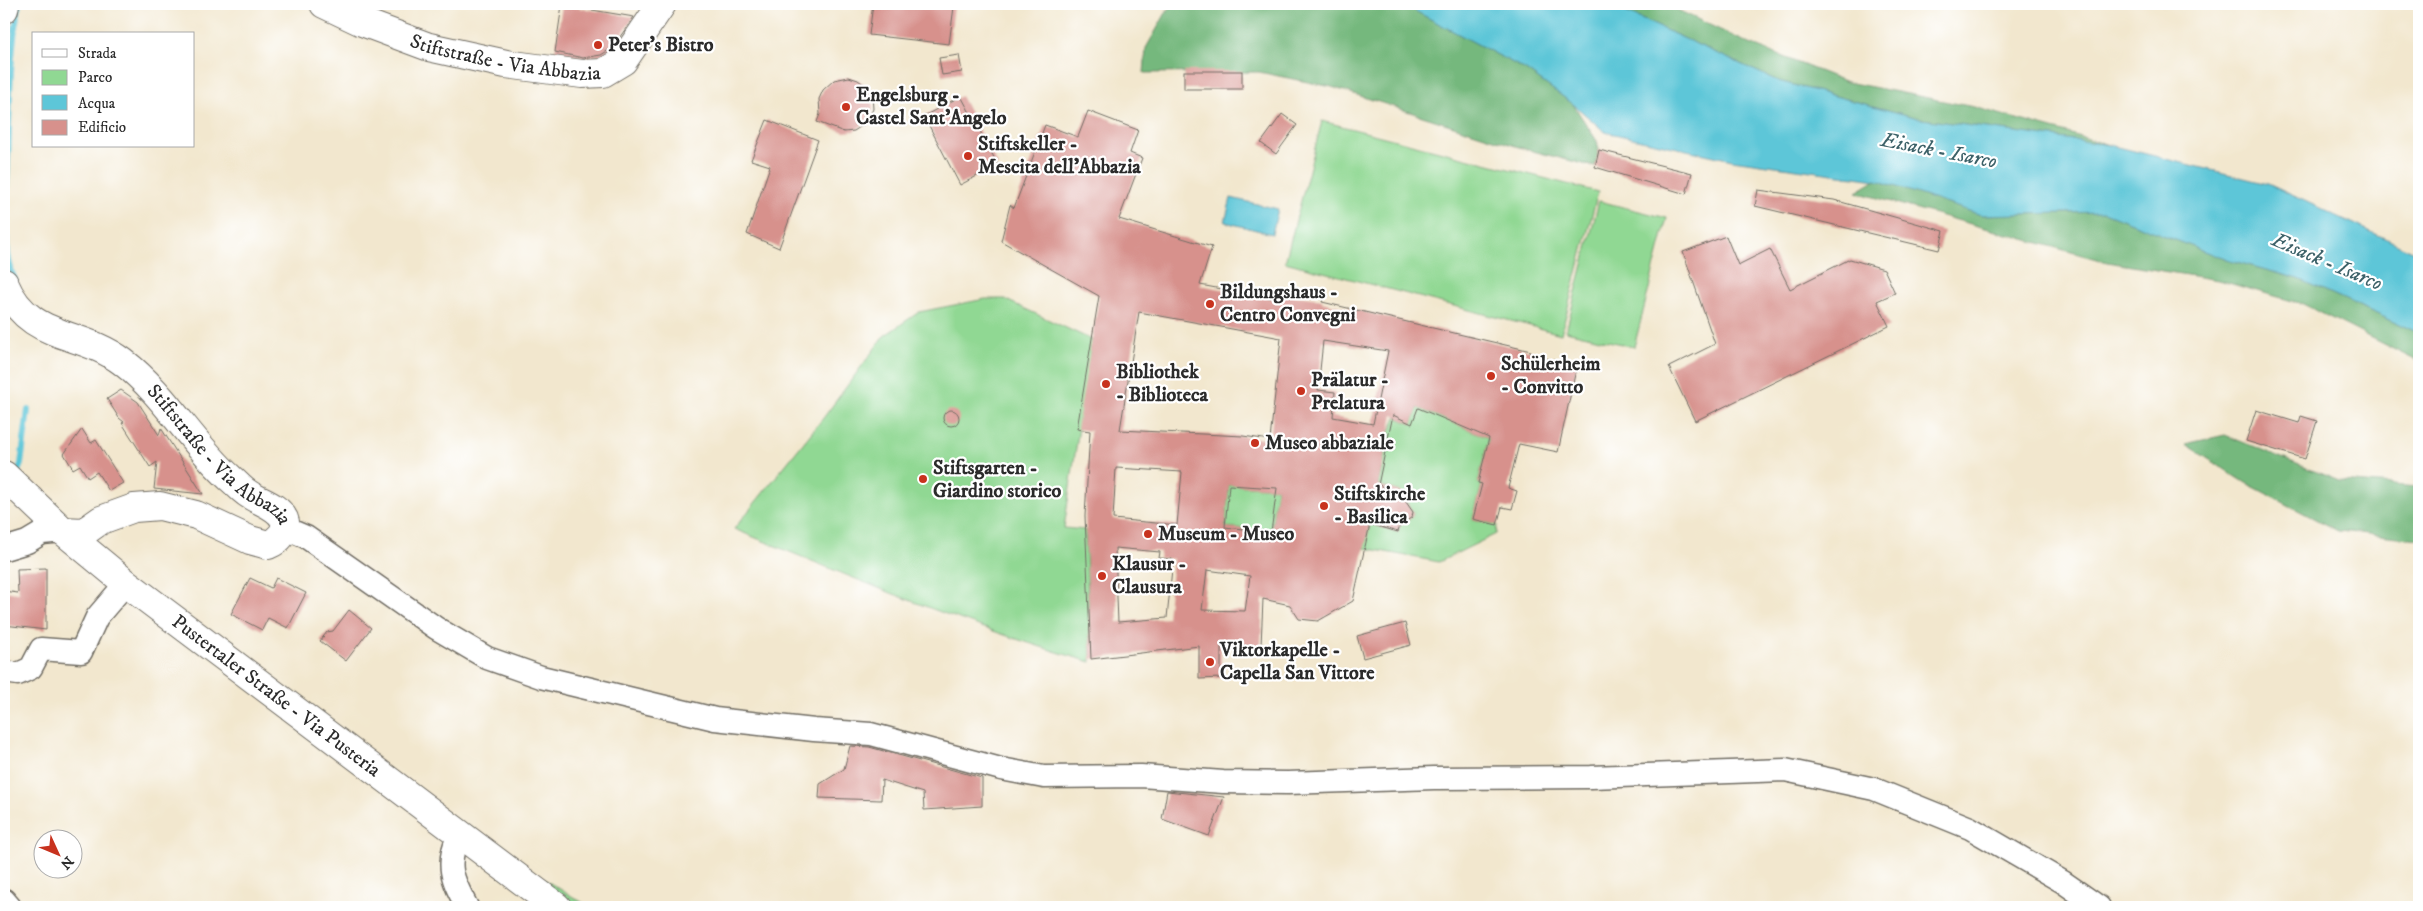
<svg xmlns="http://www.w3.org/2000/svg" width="2423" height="911" font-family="'IM FELL DW Pica',serif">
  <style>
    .green { fill: #90d893; stroke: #5e825f }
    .forest { fill: #74b87d; stroke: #507254 }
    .water { fill: #5dc6d8; stroke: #447882 }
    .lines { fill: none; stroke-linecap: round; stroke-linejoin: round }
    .stream { stroke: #5dc6d8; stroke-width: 6 }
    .building { fill: #d7918c; fill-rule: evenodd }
    .street-casing { stroke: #716d64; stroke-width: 25 }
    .secondary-casing { stroke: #716d64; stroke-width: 30 }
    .street { stroke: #fff; stroke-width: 22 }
    .secondary { stroke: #fff; stroke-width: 28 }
    .poi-dot { fill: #c8321e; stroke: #fff; stroke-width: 2 }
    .labels { text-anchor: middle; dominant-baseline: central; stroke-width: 4.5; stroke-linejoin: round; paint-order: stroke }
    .poi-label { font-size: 20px; font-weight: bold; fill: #2b2b2b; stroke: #fff; text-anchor: start }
    .street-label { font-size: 20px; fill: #2b2b2b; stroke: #fff }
    .water-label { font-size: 21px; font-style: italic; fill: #3c6168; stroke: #fff }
  </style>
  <rect width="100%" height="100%" fill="#fff"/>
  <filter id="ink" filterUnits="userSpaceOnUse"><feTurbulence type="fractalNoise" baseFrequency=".02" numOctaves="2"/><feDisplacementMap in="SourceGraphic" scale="10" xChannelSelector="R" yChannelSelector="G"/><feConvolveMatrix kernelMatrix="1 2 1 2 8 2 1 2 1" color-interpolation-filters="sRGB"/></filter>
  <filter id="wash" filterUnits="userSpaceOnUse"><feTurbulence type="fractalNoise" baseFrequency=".0096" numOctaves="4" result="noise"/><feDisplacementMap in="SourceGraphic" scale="20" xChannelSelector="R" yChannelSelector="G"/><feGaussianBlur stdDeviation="1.12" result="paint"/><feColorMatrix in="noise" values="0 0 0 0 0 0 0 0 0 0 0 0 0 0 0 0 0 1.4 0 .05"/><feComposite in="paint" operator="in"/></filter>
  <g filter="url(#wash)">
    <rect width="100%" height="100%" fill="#f2e7ce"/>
    <g class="green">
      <path d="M1322,121L1598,192L1561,334L1285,262Z"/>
      <path d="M1599,201L1667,218L1634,347L1566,331Z"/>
      <path d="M985,299H1004L1092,340L1064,528L1085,530L1091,662C970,628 851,577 734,529L824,417L884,336L919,312Z"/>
      <path d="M1418,408L1489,438L1478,483L1482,484L1473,519L1497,525L1496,534L1439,562L1364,548L1370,524L1398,532L1401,523H1405L1412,517L1413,512L1406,502L1407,494L1378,485L1390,431L1396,417L1412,424Z"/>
      <path d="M1229,485L1277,488L1271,531L1225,527Z"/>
      <path d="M468,834L590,907H574Z"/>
    </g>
    <g class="forest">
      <path d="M1171,4H1407L1417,12L1526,70L1573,104L1597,141L1599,150L1595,167L1525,149L1332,87L1259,72L1144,73L1146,48Z"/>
      <path d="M1608,4H1665L1750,44L1847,82L1974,107L2110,145L1922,119L1778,81Z"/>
      <path d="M1876,180L1981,215L2104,212L2219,257L2299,279L2419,333V362L2303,304L2218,280L2107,262L1856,192Z"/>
      <path d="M2225,435L2339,481L2419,487V539L2338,531L2246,483L2185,444Z"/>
    </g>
    <g class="water">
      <path d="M1407,4H1608L1778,81L1922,119L2110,145L2268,184L2419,254V333L2299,279L2219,257L2104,212L1981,215L1876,180L1732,160L1605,132L1573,104L1526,70L1417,12Z"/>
      <path d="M1231,198L1278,209L1272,234L1225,222Z"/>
    </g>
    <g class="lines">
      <g class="stream">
        <path d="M15,280C1,251 7,192 8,159C10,107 9,55 19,4"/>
        <path d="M16,476L21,464L28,410"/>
        <path d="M4,507L11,490"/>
      </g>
    </g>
    <g id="blocks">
      <g class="building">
        <path d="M873,4H929L954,7L949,44L869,35Z"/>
        <path d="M562,5L634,17L612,48L601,55L583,58L555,52Z"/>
        <path d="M959,55L962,72L942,75L939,58Z"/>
        <rect x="1184" y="71" width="58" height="18"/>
        <path d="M849,77L858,80L866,86L872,95L873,109L866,123L854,131L844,132L817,122L820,114L819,99L823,90L834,80Z"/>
        <path d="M961,96L998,165L960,185L924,116Z"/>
        <path d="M1088,111L1138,130L1130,153L1142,158L1119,219L1212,247L1200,285L1271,298L1272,293L1323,299L1322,302L1531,351L1530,355L1577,365L1558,452L1519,444L1508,488L1517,491L1512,509L1502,507L1497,525L1473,519L1482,484L1478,483L1489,438L1418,408L1412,424L1393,415L1378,485L1407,494L1406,502L1413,512L1412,517L1400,526L1398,532L1370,524L1353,601L1318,621L1299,619L1290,605L1263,599L1261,646L1221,645V678L1199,679V646L1091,659L1085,516L1090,431L1077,429L1099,296L1001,241L1010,205L1014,208L1045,125L1078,137ZM1139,312L1281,338L1270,440L1243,436L1120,430ZM1323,341L1388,351L1373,424L1333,417L1335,392L1318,390ZM1116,468L1182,472L1177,525L1113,519ZM1229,485L1277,488L1271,532L1225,527ZM1115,548L1160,552L1159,558L1173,559L1167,618L1118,622ZM1207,570L1250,576L1245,611L1202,610Z"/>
        <path d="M1282,114L1297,125L1276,154L1261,143Z"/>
        <path d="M767,120L818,140L779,248L747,234L770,166L751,160Z"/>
        <path d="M1599,150L1692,173L1686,194L1595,167Z"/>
        <path d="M1758,190L1834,200L1944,231L1939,250L1755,206Z"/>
        <path d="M1726,236L1738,265L1770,249L1790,289L1850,259L1884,269L1895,293L1877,301L1889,326L1695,421L1669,367L1715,344L1683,252Z"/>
        <path d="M121,390L138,402L159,435L161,428L203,494L154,489L157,462L150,467L122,423L124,422L119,418L107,399Z"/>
        <circle cx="951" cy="418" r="8"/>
        <path d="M2256,410L2299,423L2301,416L2317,421L2305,459L2246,441Z"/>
        <path d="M82,429L91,443L96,440L123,483L109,491L97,472L88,478L80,465L73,469L64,454Z"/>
        <path d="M46,568V630L4,625V591L18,593L17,569Z"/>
        <path d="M250,578L271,588L276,578L306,593L288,628L268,618L262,630L231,614Z"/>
        <path d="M349,610L371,628L346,661L320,641L327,632L333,631Z"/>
        <path d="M1405,623L1411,645L1363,658L1357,636Z"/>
        <path d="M850,746L869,747L982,778V806L924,810L923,793L882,780L881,800L819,798L820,784L844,769Z"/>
        <path d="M1167,791L1224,797L1209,836L1162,819Z"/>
      </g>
    </g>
  </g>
  <g filter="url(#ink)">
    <use href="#blocks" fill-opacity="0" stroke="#716d64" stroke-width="1"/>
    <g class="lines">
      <g class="street-casing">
        <g id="street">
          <path d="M284,530L292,531L306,537L436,628L487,658L541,677L715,719L814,730L871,734L1001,769L1044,777L1141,776L1223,782L1288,783L1434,778L1591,777L1785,770L1874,789L1970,828L2063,882L2099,907"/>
          <path d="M4,549L27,542L42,533L63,531"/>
          <path d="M4,672L18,674L31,668L41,649L81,652L97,617L126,583"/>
          <path d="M459,834C445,865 452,879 467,907"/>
          <path d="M4,900L10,907"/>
        </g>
      </g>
      <g class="secondary-casing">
        <g id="secondary">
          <path id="s1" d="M324,4L362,22L429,47L506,64L582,74L603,73L623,61L662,4"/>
          <path d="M4,9L5,4"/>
          <path id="s2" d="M4,283C29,342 80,329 123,362C165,394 191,443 230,478C236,483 241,489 247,493C259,502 277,505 284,519C289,531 278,541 268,545L250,540L196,515L160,506L134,508L101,520L84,532L63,531"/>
          <path id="s3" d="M4,475L63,531L126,583L557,907"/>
        </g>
      </g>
      <use href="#street" class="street"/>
      <use href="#secondary" class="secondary"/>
    </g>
  </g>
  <g class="poi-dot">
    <circle cx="598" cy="45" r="5"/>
    <circle cx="846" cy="107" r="5"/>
    <circle cx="968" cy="156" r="5"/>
    <circle cx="1210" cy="304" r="5"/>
    <circle cx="1491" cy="376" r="5"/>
    <circle cx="1106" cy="384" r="5"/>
    <circle cx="1301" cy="391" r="5"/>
    <circle cx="1255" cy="443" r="5"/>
    <circle cx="923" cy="479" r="5"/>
    <circle cx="1324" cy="506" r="5"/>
    <circle cx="1148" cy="534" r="5"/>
    <circle cx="1102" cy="576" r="5"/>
    <circle cx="1210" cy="662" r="5"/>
  </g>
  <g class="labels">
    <g class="poi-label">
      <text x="608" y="45">Peter's Bistro</text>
      <text x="856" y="95">Engelsburg -<tspan x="856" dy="23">Castel Sant'Angelo</tspan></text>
      <text x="978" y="144">Stiftskeller -<tspan x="978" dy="23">Mescita dell'Abbazia</tspan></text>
      <text x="1220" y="292">Bildungshaus -<tspan x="1220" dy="23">Centro Convegni</tspan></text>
      <text x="1501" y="364">Schülerheim<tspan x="1501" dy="23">- Convitto</tspan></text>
      <text x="1116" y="372">Bibliothek<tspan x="1116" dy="23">- Biblioteca</tspan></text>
      <text x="1311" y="380">Prälatur -<tspan x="1311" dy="23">Prelatura</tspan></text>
      <text x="1265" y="443">Museo abbaziale</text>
      <text x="933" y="468">Stiftsgarten -<tspan x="933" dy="23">Giardino storico</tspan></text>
      <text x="1334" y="494">Stiftskirche<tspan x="1334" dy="23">- Basilica</tspan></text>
      <text x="1158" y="534">Museum - Museo</text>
      <text x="1112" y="564">Klausur -<tspan x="1112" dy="23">Clausura</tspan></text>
      <text x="1220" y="650">Viktorkapelle -<tspan x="1220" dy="23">Capella San Vittore</tspan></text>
    </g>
    <g class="street-label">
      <text stroke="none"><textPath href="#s1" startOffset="191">Stiftstraße - Via Abbazia</textPath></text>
      <text stroke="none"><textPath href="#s2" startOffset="282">Stiftstraße - Via Abbazia</textPath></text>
      <text stroke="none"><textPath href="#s3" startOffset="351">Pustertaler Straße - Via Pusteria</textPath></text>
    </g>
    <g class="water-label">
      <text transform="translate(1939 151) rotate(11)">Eisack - Isarco</text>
      <text transform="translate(2327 262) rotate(23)">Eisack - Isarco</text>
    </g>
  </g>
  <rect width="2423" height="911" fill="none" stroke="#fff" stroke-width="20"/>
  <rect x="32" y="32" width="162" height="115" fill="#ffffff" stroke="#aaaaaa"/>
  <rect x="42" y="49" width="25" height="8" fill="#ffffff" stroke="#aaaaaa"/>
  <text x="78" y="58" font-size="15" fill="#2b2b2b">Strada</text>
  <rect x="42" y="70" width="25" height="15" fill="#90d893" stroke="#aaaaaa"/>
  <text x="78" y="82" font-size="15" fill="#2b2b2b">Parco</text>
  <rect x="42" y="95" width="25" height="15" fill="#5dc6d8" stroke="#aaaaaa"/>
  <text x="78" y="108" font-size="15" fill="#2b2b2b">Acqua</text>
  <rect x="42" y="120" width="25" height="15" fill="#d7918c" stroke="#aaaaaa"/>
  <text x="78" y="132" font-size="15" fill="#2b2b2b">Edificio</text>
  <g transform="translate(58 854) rotate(134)"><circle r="24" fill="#ffffff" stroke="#aaaaaa"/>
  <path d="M0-4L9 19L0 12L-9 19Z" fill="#c8321e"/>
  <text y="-8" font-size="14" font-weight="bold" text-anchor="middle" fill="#2b2b2b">N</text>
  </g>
</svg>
